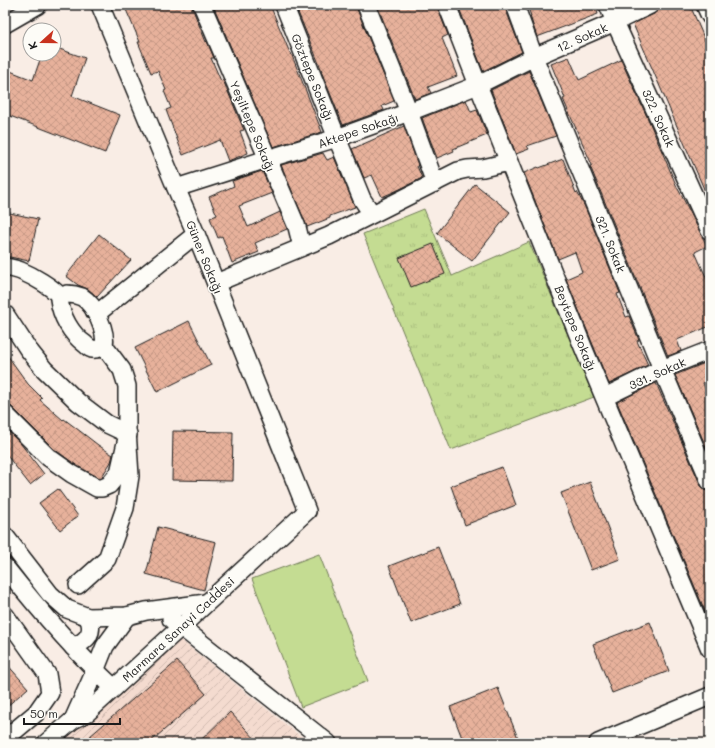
<svg xmlns="http://www.w3.org/2000/svg" width="715" height="748" font-family="Mali,sans-serif">
  <style>
    .industrial { fill: url(#industrial-furrows) }
    .green { fill: #c4dc92; stroke: #707c57 }
    .park { fill: url(#park-tufts); stroke: #707c57 }
    .building { fill: url(#building-cross-hatch); stroke: #1c1c1c }
    .lines { fill: none; stroke-linecap: round; stroke-linejoin: round }
    .minor-casing { stroke: #1c1c1c; stroke-width: 20 }
    .minor { stroke: #fdfcf7; stroke-width: 17 }
    .labels { text-anchor: middle; dominant-baseline: central; stroke-width: 3.5; stroke-linejoin: round; paint-order: stroke }
    .street-label { font-size: 12px; fill: #1c1c1c; stroke: #fdfcf7 }
  </style>
  <defs>
    <pattern id="industrial-furrows" width="10" height="10" patternUnits="userSpaceOnUse"><rect width="10" height="10" fill="#f4dbcf"/><path d="M-1 1l2-2M0 10L10 0M9 11l2-2" fill="none" stroke="#d1bbb1"/></pattern>
    <pattern id="park-tufts" width="24" height="20" patternUnits="userSpaceOnUse"><rect width="24" height="20" fill="#c4dc92"/><path d="M3 7l-1-3M5 7V3M7 7l1-3M15 17l-1-3M17 17v-4M19 17l1-3" fill="none" stroke="#a8bc7d"/></pattern>
    <pattern id="building-cross-hatch" width="8" height="8" patternUnits="userSpaceOnUse"><rect width="8" height="8" fill="#e7b19b"/><path d="M0 0l8 8M0 8l8-8" fill="none" stroke="#c69885"/></pattern>
  </defs>
  <rect width="100%" height="100%" fill="#f9ede5"/>
  <filter id="ink" filterUnits="userSpaceOnUse"><feTurbulence type="fractalNoise" baseFrequency=".025" numOctaves="2"/><feDisplacementMap in="SourceGraphic" scale="8" xChannelSelector="R" yChannelSelector="G"/><feConvolveMatrix kernelMatrix="1 2 1 2 8 2 1 2 1" color-interpolation-filters="sRGB"/></filter>
  <g filter="url(#ink)">
    <path class="industrial" d="M177,637L309,743H57Z"/>
    <path class="green" d="M319,554L368,681L301,707L252,579Z"/>
    <path class="park" d="M424,209L452,276L529,242L594,397L451,450L363,234Z"/>
    <g class="building">
      <path d="M124,5H191L206,42L207,41L214,58H211L221,81L223,80L244,130L240,131L248,153L228,161L220,140L183,155L166,110L171,108L164,91L166,90L158,71L151,73L138,42H140Z"/>
      <path d="M213,5H270L290,53H291L322,132L273,147Z"/>
      <path d="M295,5H356L357,9L394,101L382,106L384,110L343,125L321,71H322Z"/>
      <path d="M377,5H437L438,9L448,35L442,38L457,76L428,87L431,93L415,99Z"/>
      <path d="M458,5H504L522,52L483,71Z"/>
      <path d="M527,5H595L598,14L537,37L530,16H531Z"/>
      <path d="M668,5H690L710,52V203L633,24L654,14L659,9Z"/>
      <path d="M54,47L85,58L72,96L120,115L105,153L5,114V69L33,80L42,54H54Z"/>
      <path d="M569,57L579,80L621,60L649,121L677,187L687,206L707,246L695,252L710,286V326L677,340L681,351L668,356L590,166L592,165L563,99L565,98L551,64Z"/>
      <path d="M529,71L556,136L527,146L529,149L516,154L491,90Z"/>
      <path d="M466,100L471,112L477,110L487,135L453,149L454,151L437,158L422,118Z"/>
      <path d="M404,126L418,165L417,166L422,178L398,190L382,197L372,175L364,178L352,149Z"/>
      <path d="M323,153L327,160L334,157L355,207L330,216V218L307,227L281,165Z"/>
      <path d="M563,159L576,193L577,192L585,207L620,293L617,294L626,317L629,316L639,340L637,341L648,365L609,384L566,279L582,272L575,252L558,259L524,173L538,167L539,168Z"/>
      <path d="M262,171L272,193L239,206L248,227L280,212L287,229L255,243L259,252L232,263L222,236L218,238L210,218L217,215L209,197L234,186L232,181Z"/>
      <path d="M475,184L510,212L472,261L437,233Z"/>
      <path d="M5,212L38,219L29,261L5,256Z"/>
      <path d="M99,234L131,260L97,297L88,289L78,285L66,276Z"/>
      <path d="M433,244L445,274L411,287L399,258Z"/>
      <path d="M189,321L211,365L157,392L135,348Z"/>
      <path d="M5,352L28,384L42,398L40,400L63,420L64,419L76,428L98,445L113,455L111,462L101,478H100L77,466L54,449L12,407L8,404H5Z"/>
      <path d="M710,361V380L703,383L710,401V456L675,375Z"/>
      <path d="M656,383L701,486L704,490L710,492V623L617,402Z"/>
      <path d="M5,428L21,444L44,474L30,485L5,453Z"/>
      <path d="M173,431L233,432L232,481L172,480Z"/>
      <path d="M502,467L516,505L465,525L451,486Z"/>
      <path d="M590,482L620,559L591,570L561,493Z"/>
      <path d="M58,489L78,516L60,530L39,503Z"/>
      <path d="M158,527L216,542L204,590L146,574Z"/>
      <path d="M438,547L460,604L411,623L389,566Z"/>
      <path d="M650,622L669,671L612,693L593,644Z"/>
      <path d="M177,661L206,694L149,743H82Z"/>
      <path d="M5,662L28,688L5,708Z"/>
      <path d="M498,688L520,743H464L450,707Z"/>
      <path d="M230,712L259,743H198Z"/>
    </g>
    <g class="lines">
      <g class="minor-casing">
        <g id="minor">
          <path d="M202,5L297,227L302,247"/>
          <path d="M284,5L337,138L362,199L372,214"/>
          <path d="M366,5L409,112L435,183"/>
          <path d="M447,5L478,85L583,347L710,649"/>
          <path d="M515,5L534,57L662,369L710,482"/>
          <path d="M608,5L615,22L710,231"/>
          <path d="M705,5L710,16"/>
          <path d="M5,24L38,5"/>
          <path d="M176,188L267,159L337,138L409,112L478,85L534,57L615,22L650,5"/>
          <path d="M5,267C10,268 16,269 21,271C33,276 52,287 61,297"/>
          <path d="M216,283L329,236L458,171L467,169L483,168L509,162"/>
          <path d="M67,294C72,294 77,295 82,297C95,305 107,331 104,346C102,347 99,349 96,349C91,350 88,347 85,344C71,334 61,316 59,299L61,297Z"/>
          <path d="M95,312H99L196,234"/>
          <path d="M5,314L28,349L44,369L78,402L107,424L128,434L119,473L109,485L102,488H97L72,474L48,457L5,414"/>
          <path d="M605,397L662,369L710,350"/>
          <path d="M5,536L50,594L67,609L88,617L127,616L146,611L206,603"/>
          <path d="M5,567C39,610 74,651 114,688"/>
          <path d="M78,585L107,559L125,508L130,476L127,430V386L122,370L104,346"/>
          <path d="M5,615L47,674L50,693L36,713L5,739"/>
          <path d="M171,619L328,743"/>
          <path d="M73,647C87,641 95,633 88,617"/>
          <path d="M73,720L95,671L105,646L127,616"/>
          <path d="M46,743L73,720L87,713L307,511L196,234L176,188L100,5"/>
          <path d="M598,743L710,696"/>
        </g>
      </g>
      <use href="#minor" class="minor"/>
    </g>
  </g>
  <g class="labels">
    <g class="street-label">
      <text transform="translate(582 37) rotate(-24)">12. Sokak</text>
      <text transform="translate(313 77) rotate(68)">Göztepe Sokağı</text>
      <text transform="translate(659 118) rotate(66)">322. Sokak</text>
      <text transform="translate(253 126) rotate(67)">Yeşiltepe Sokağı</text>
      <text transform="translate(358 130) rotate(-19)">Aktepe Sokağı</text>
      <text transform="translate(611 244) rotate(68)">321. Sokak</text>
      <text transform="translate(205 257) rotate(68)">Güner Sokağı</text>
      <text transform="translate(576 328) rotate(68)">Beytepe Sokağı</text>
      <text transform="translate(657 373) rotate(-24)">331. Sokak</text>
      <text transform="translate(178 629) rotate(-43)">Marmara Sanayi Caddesi</text>
    </g>
  </g>
  <rect width="715" height="748" fill="none" stroke="#fdfcf7" stroke-width="20"/>
  <rect x="10" y="10" width="695" height="728" fill="none" stroke="#1c1c1c" stroke-width="1.5" filter="url(#ink)"/>
  <g transform="translate(42 42) rotate(249)"><circle r="19" fill="#fdfcf7" stroke="#a3a29f"/>
  <path d="M0-3L7 15L0 10L-7 15Z" fill="#c8321e"/>
  <text y="-6" font-size="11" font-weight="bold" text-anchor="middle" fill="#1c1c1c">K</text>
  </g>
  <path d="M24 718v6h96v-6" fill="none" stroke="#1c1c1c" stroke-width="2"/>
  <text x="30" y="718" font-size="12" fill="#1c1c1c" stroke="#fdfcf7" stroke-width="3" paint-order="stroke">50 m</text>
</svg>
